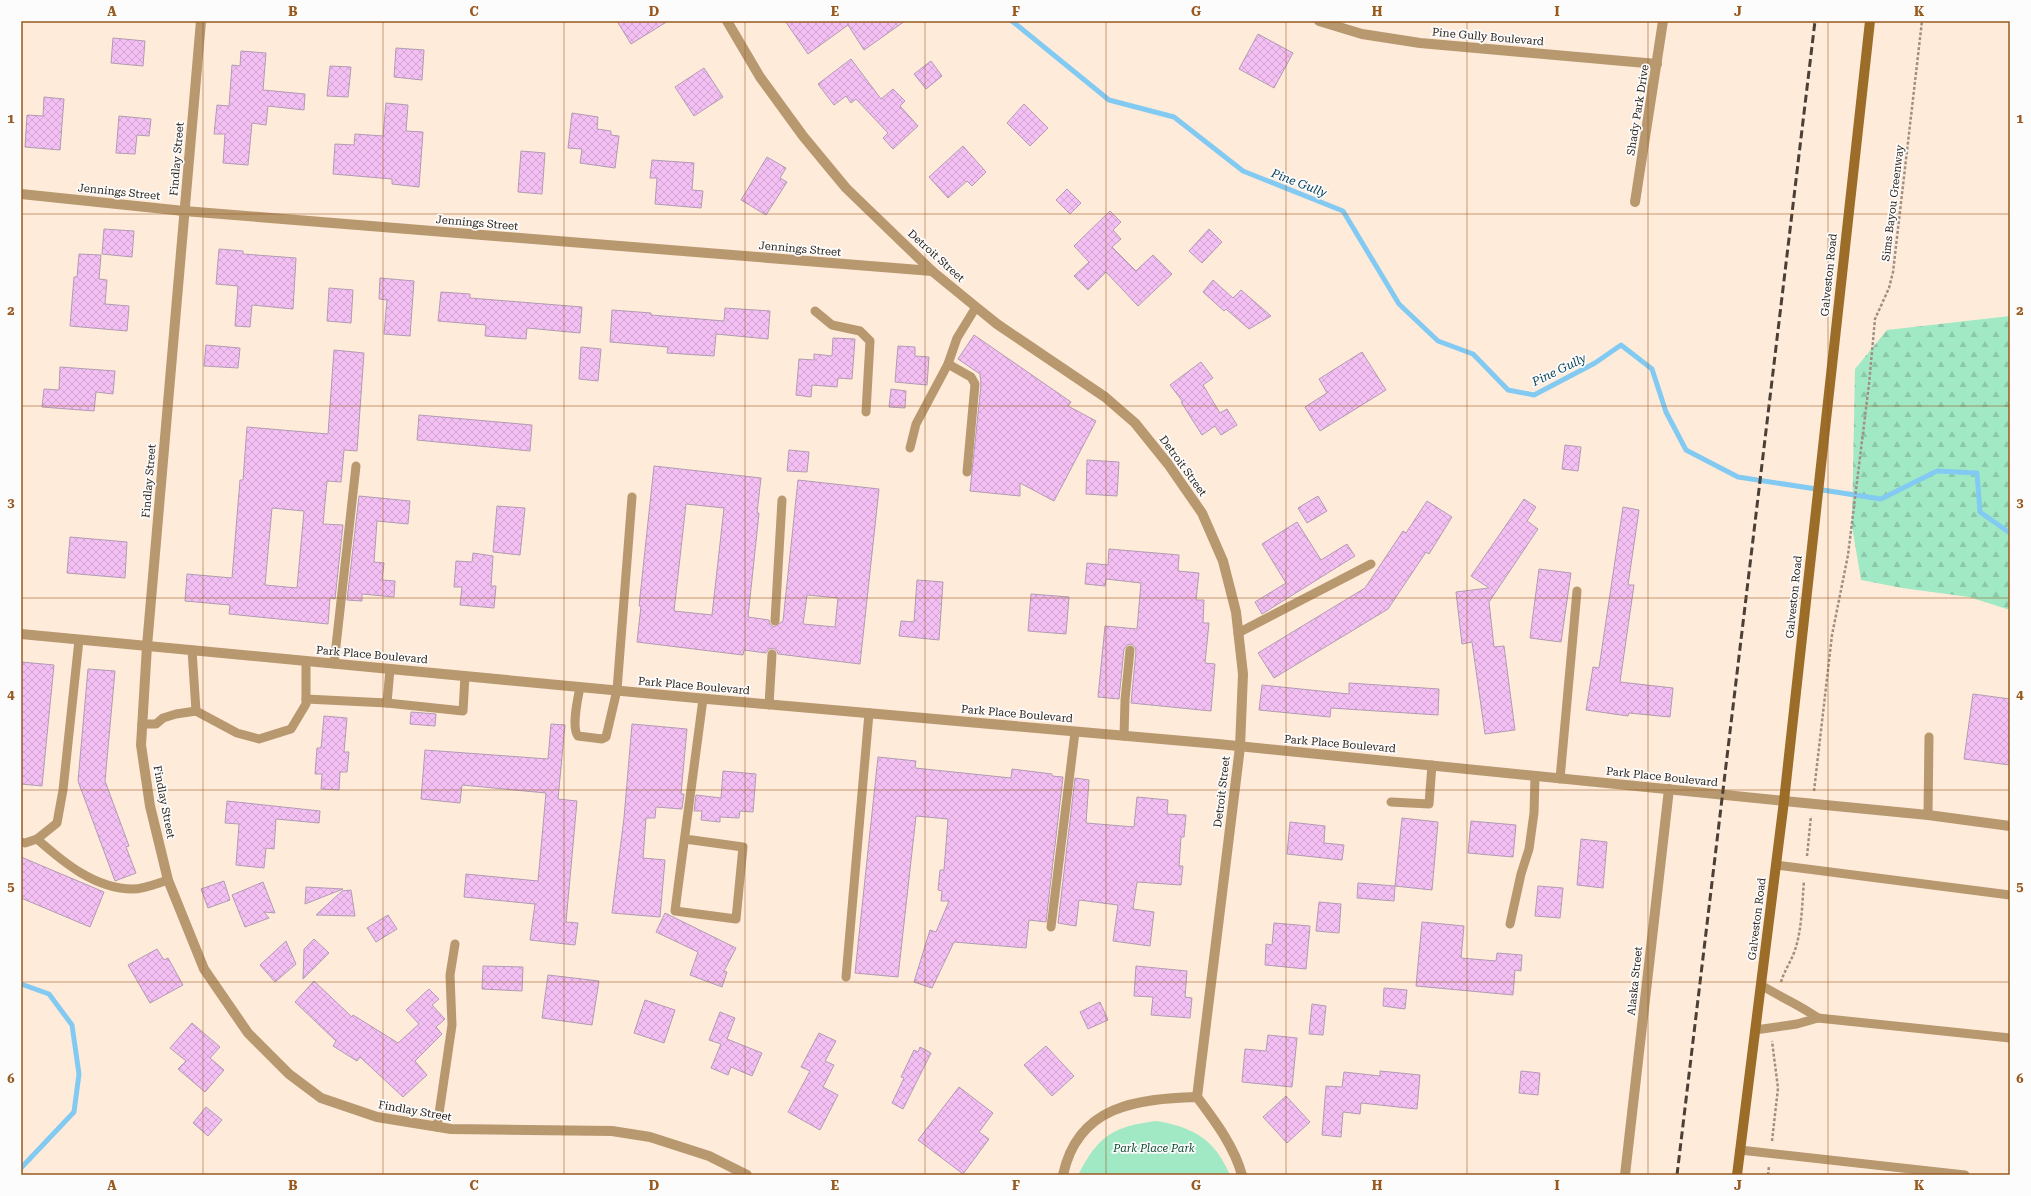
<svg xmlns="http://www.w3.org/2000/svg" width="2031" height="1196" font-family="'Roboto Serif',serif">
  <style>
    .forest { fill: url(#forest-firs) }
    .park { fill: #a1e9c5 }
    .lines { fill: none; stroke-linecap: round; stroke-linejoin: round }
    .stream { stroke: #83caf2; stroke-width: 5 }
    .building { fill: url(#building-cross-hatch); stroke: #b19cb1; fill-rule: evenodd }
    .path { stroke: #9f9083; stroke-width: 2.5; stroke-dasharray: 3 2; stroke-linecap: butt }
    .service { stroke: #b8986f; stroke-width: 9 }
    .minor { stroke: #b8986f; stroke-width: 10 }
    .tertiary { stroke: #b8986f; stroke-width: 10 }
    .secondary { stroke: #9c6c29; stroke-width: 10 }
    .rail { stroke: #4b4037; stroke-width: 3; stroke-dasharray: 8 4; stroke-linecap: butt }
    .grid { fill: none; stroke: #97591e; stroke-width: 1; stroke-opacity: 0.55 }
    .labels { text-anchor: middle; dominant-baseline: central; stroke-width: 3.5; stroke-linejoin: round; paint-order: stroke }
    .street-label { font-size: 11px; fill: #2b221a; stroke: #fcfcfc }
    .park-label { font-size: 11px; font-style: italic; fill: #0d4a32; stroke: #fcfcfc }
    .water-label { font-size: 12px; font-style: italic; fill: #003d57; stroke: #fcfcfc }
    .neatline { fill: none; stroke: #97591e; stroke-width: 1.5 }
    .grid-label { font-size: 13px; text-anchor: middle; font-weight: bold; fill: #97591e }
  </style>
  <defs>
    <pattern id="forest-firs" width="22" height="20" patternUnits="userSpaceOnUse"><rect width="22" height="20" fill="#a1e9c5"/><path d="M5 1l3.5 6h-7zM16 11l3.5 6h-7z" fill="#8bc8a9"/></pattern>
    <pattern id="building-cross-hatch" width="8" height="8" patternUnits="userSpaceOnUse"><rect width="8" height="8" fill="#f4c0f4"/><path d="M0 0l8 8M0 8l8-8" fill="none" stroke="#d1a5d1"/></pattern>
  </defs>
  <rect width="100%" height="100%" fill="#ffebda"/>
  <path class="forest" d="M2010,316V610L1969,597L1902,588L1861,580L1852,526L1855,369L1887,330Z"/>
  <path class="park" d="M1157,1121C1195,1128 1214,1139 1230,1175H1078C1098,1136 1113,1126 1157,1121Z"/>
  <g class="lines">
    <g class="stream">
      <path d="M1012,21L1109,100L1174,117L1243,171L1343,211L1399,304L1438,341L1473,354L1508,390L1534,395L1595,363L1621,345L1652,369L1666,412L1686,450L1738,477L1881,499L1937,471L1977,473L1980,512L2010,533"/>
      <path d="M21,984L49,994L72,1025L79,1074L74,1112L21,1168"/>
    </g>
  </g>
  <g class="building">
    <path d="M617,21H668L631,44Z"/>
    <path d="M785,21H905L864,50L848,25L808,54Z"/>
    <path d="M1258,34L1293,53L1274,88L1239,69Z"/>
    <path d="M113,38L145,41L143,66L111,63Z"/>
    <path d="M396,48L424,50L422,80L394,77Z"/>
    <path d="M241,51L266,53L263,90L305,94L304,110L268,106L266,125L252,123L248,165L223,163L225,134H214L217,105L229,106L232,65L240,66Z"/>
    <path d="M851,59L881,99L893,89L905,101L900,106L918,126L893,149L883,138L888,133L856,99L851,103L846,96L834,105L818,84Z"/>
    <path d="M931,61L942,76L926,89L914,74Z"/>
    <path d="M330,66L351,67L348,97L327,96Z"/>
    <path d="M704,68L723,97L694,116L675,87Z"/>
    <path d="M44,97L64,99L60,150L25,147L27,115L43,116Z"/>
    <path d="M386,103L408,105L406,131L423,132L419,187L392,184V179L333,174L335,144L354,145L355,134L383,136Z"/>
    <path d="M1024,104L1048,128L1030,146L1007,123Z"/>
    <path d="M572,113L598,117L597,129L611,131V135L619,136L615,168L580,163L582,149L568,148Z"/>
    <path d="M119,116L151,119L149,136L137,135L135,154L116,153Z"/>
    <path d="M963,146L986,172L972,186L967,181L948,198L929,177Z"/>
    <path d="M521,151L545,153L542,194L518,192Z"/>
    <path d="M767,157L786,168L780,178L787,182L766,215L741,200Z"/>
    <path d="M652,160L694,163L692,190L703,191L701,208L655,204L657,178H650Z"/>
    <path d="M1067,189L1081,203L1070,214L1056,200Z"/>
    <path d="M1110,211L1121,222L1113,230L1121,239L1112,247L1136,271L1153,255L1172,274L1138,306L1106,272L1088,290L1074,276L1089,262L1074,246Z"/>
    <path d="M104,229L134,231L132,257L102,254Z"/>
    <path d="M1209,229L1222,242L1202,263L1189,251Z"/>
    <path d="M219,249L243,251V254L296,258L293,309L252,305L250,327L235,326L238,286L216,284Z"/>
    <path d="M79,254L101,255L99,279L107,280L105,304L129,306L127,331L70,326L74,277H77Z"/>
    <path d="M380,278L414,281L410,336L384,334L387,300L379,299Z"/>
    <path d="M1213,280L1233,298L1241,290L1271,316L1249,329L1226,309L1224,311L1203,292Z"/>
    <path d="M329,288L353,290L351,323L327,321Z"/>
    <path d="M441,292L470,294V298L582,307L580,333L527,328L526,339L485,336L486,325L438,321Z"/>
    <path d="M725,308L770,311L768,339L716,334L714,356L667,353L668,347L610,342L612,310L651,313V315L724,321Z"/>
    <path d="M974,335L1071,402L1068,406L1096,421L1054,501L1020,483V496L970,491L981,385L980,374L958,359Z"/>
    <path d="M833,338L855,339L852,379L838,378L837,387L812,385L811,397L796,395L799,359L814,360V354L832,356Z"/>
    <path d="M206,345L240,348L238,368L204,366Z"/>
    <path d="M898,346L915,347V356L929,357L927,385L895,382Z"/>
    <path d="M581,347L601,349L598,381L579,379Z"/>
    <path d="M334,350L364,353L357,451L344,450L341,482L327,481L323,524L343,525L335,599L330,598L328,624L229,614L230,605L185,601L187,574L232,578L240,480H243L247,427L328,434ZM272,508L304,511L297,588L265,585Z"/>
    <path d="M1362,352L1386,390L1320,431L1305,407L1327,393L1319,379Z"/>
    <path d="M1201,362L1213,378L1203,385L1220,413L1227,409L1237,425L1221,435L1215,426L1202,435L1181,402H1183L1170,385Z"/>
    <path d="M60,367L115,371L113,394L96,392L94,411L42,407L44,389L59,390Z"/>
    <path d="M891,389L906,391L905,408L889,407Z"/>
    <path d="M419,415L532,425L530,451L417,440Z"/>
    <path d="M1565,445L1581,447L1578,471L1562,469Z"/>
    <path d="M789,450L809,452L807,472L787,471Z"/>
    <path d="M1087,460L1119,462L1117,496L1086,494Z"/>
    <path d="M654,466L761,478L757,513H759L748,617L769,620L770,624L774,627L783,621L798,480L879,489L860,664L778,654L777,651L773,648L769,649L766,653L744,650L743,655L637,642L641,606H639ZM686,504L724,508L712,615L674,611ZM807,595L838,598L835,627L803,624Z"/>
    <path d="M359,496L410,501L408,524L377,521L374,562L384,563L382,580L395,581L394,597L362,594V601L347,600Z"/>
    <path d="M1318,496L1327,511L1307,523L1298,508Z"/>
    <path d="M1524,499L1536,507L1527,521L1538,529L1489,602L1494,647L1504,646L1515,730L1485,734L1472,642L1462,644L1456,592L1489,588L1471,576Z"/>
    <path d="M1427,501L1452,517L1429,554L1426,552L1388,609L1274,678L1258,653L1365,588L1403,531L1406,533Z"/>
    <path d="M497,506L525,508L520,555L493,552Z"/>
    <path d="M1623,507L1639,510L1628,585H1634L1620,682L1673,688L1670,717L1629,713L1628,716L1586,710L1593,667L1599,668Z"/>
    <path d="M1297,522L1321,560L1347,544L1355,556L1262,614L1255,602L1286,583L1262,544Z"/>
    <path d="M70,537L127,542L125,578L67,573Z"/>
    <path d="M1109,549L1179,555L1178,571L1199,573L1196,600H1204L1203,623H1209L1205,663L1215,664L1211,711L1131,703L1136,651L1135,647L1131,644L1127,645L1124,649L1119,699L1098,697L1105,626L1137,629L1141,583L1106,579L1105,586L1085,584L1087,563L1108,565Z"/>
    <path d="M473,553L493,556L491,586H496L494,608L460,605L462,587H454L456,561L472,562Z"/>
    <path d="M1539,569L1571,573L1561,642L1530,638Z"/>
    <path d="M917,580L943,582L939,640L899,636L901,621L914,622Z"/>
    <path d="M1031,594L1069,597L1066,634L1028,631Z"/>
    <path d="M21,662L54,665L42,786L21,784Z"/>
    <path d="M88,669L115,671L105,781L129,846L126,847L136,873L115,881L78,781Z"/>
    <path d="M1349,683L1439,689L1438,715L1331,708L1330,717L1259,710L1262,685L1349,694Z"/>
    <path d="M1973,694L2010,699V765L1964,759Z"/>
    <path d="M411,712L436,714L435,726L410,724Z"/>
    <path d="M324,716L347,718L344,752H349L347,772H340L339,790L321,789L322,774H315L317,748H321Z"/>
    <path d="M551,724L565,725L558,799L577,801L566,922L578,923L575,945L530,940L535,904L464,897L466,874L538,881L546,793L462,785L460,803L421,799L425,750L548,759Z"/>
    <path d="M632,724L687,729L681,794H684L682,809L656,807L655,818H646L643,858L665,860L660,917L612,913L624,818Z"/>
    <path d="M878,757L916,761L915,768L1011,778L1012,769L1052,774V776L1063,777L1046,922L1029,920L1026,948L954,942L932,988L914,982L930,930L936,932L949,901H941L942,891L938,890L940,870H944L948,819L916,816L898,977L855,973Z"/>
    <path d="M723,771L756,774L753,812L740,811L739,818L720,817V822L701,820L702,811H694L696,795L721,798Z"/>
    <path d="M1075,778L1089,780L1086,823L1134,827L1137,797L1168,800L1167,814L1186,815L1184,837H1181L1179,866H1183L1181,885L1137,882L1133,909L1154,912L1150,946L1113,941L1118,905L1079,900L1076,926L1058,923Z"/>
    <path d="M227,801L320,811L319,823L276,819L274,849L266,848L264,868L236,865L239,824L225,823Z"/>
    <path d="M1402,818L1438,822L1432,890L1395,886Z"/>
    <path d="M1471,821L1516,825L1513,857L1468,853Z"/>
    <path d="M1290,822L1325,826L1324,843L1344,845L1342,860L1287,854Z"/>
    <path d="M1581,839L1607,842L1603,888L1577,885Z"/>
    <path d="M21,857L104,892L90,927L21,898Z"/>
    <path d="M224,881L230,900L208,908L201,889Z"/>
    <path d="M263,882L275,913L264,912L269,918L245,927L232,895Z"/>
    <path d="M1358,883L1395,886L1394,901L1357,898Z"/>
    <path d="M1538,886L1563,888L1560,918L1535,916Z"/>
    <path d="M306,887L343,889L305,904Z"/>
    <path d="M351,890L355,916L316,915L342,891Z"/>
    <path d="M1319,902L1341,904L1339,933L1316,931Z"/>
    <path d="M665,913L736,948L724,971L727,972L722,987L690,975L698,952L656,932Z"/>
    <path d="M388,915L397,929L376,942L367,928Z"/>
    <path d="M1422,922L1464,926L1461,958L1496,961L1497,953L1522,955L1521,971L1515,970L1513,995L1416,986Z"/>
    <path d="M1274,923L1310,926L1306,969L1265,965L1266,944L1272,945Z"/>
    <path d="M314,939L329,953L303,979L304,949Z"/>
    <path d="M286,941L296,964L275,982L260,965Z"/>
    <path d="M157,949L164,960L168,958L183,985L150,1003L128,965Z"/>
    <path d="M483,966L523,967L522,991L482,989Z"/>
    <path d="M1136,966L1187,971L1185,997L1192,998L1190,1018L1151,1015L1153,997L1134,996Z"/>
    <path d="M548,975L599,981L592,1025L542,1018Z"/>
    <path d="M314,981L352,1017L353,1015L398,1043L419,1024L406,1010L429,989L439,999L432,1005L445,1019L436,1027L442,1034L415,1061L427,1075L403,1097L360,1057L357,1061L333,1046L336,1041L295,1002Z"/>
    <path d="M1384,988L1407,990L1405,1009L1383,1006Z"/>
    <path d="M645,1000L675,1010L664,1043L634,1033Z"/>
    <path d="M1100,1002L1108,1020L1088,1029L1080,1012Z"/>
    <path d="M1312,1004L1326,1006L1323,1035L1309,1034Z"/>
    <path d="M720,1012L735,1018L727,1039L762,1053L752,1076L731,1067L728,1075L711,1068L721,1044L709,1040Z"/>
    <path d="M192,1023L220,1047L210,1058L224,1070L205,1092L178,1069L186,1061L170,1048Z"/>
    <path d="M819,1033L836,1041L825,1061L834,1065L823,1087L838,1095L820,1130L788,1112L810,1071L801,1067Z"/>
    <path d="M1268,1035L1297,1038L1292,1087L1242,1082L1245,1049L1266,1051Z"/>
    <path d="M1046,1046L1074,1076L1052,1096L1024,1065Z"/>
    <path d="M920,1047L931,1053L903,1109L892,1103L904,1078L901,1077L914,1050L918,1052Z"/>
    <path d="M1380,1071L1420,1075L1417,1109L1361,1103L1360,1114L1343,1112L1341,1137L1322,1135L1326,1086L1342,1087L1344,1072L1380,1076Z"/>
    <path d="M1521,1071L1540,1073L1538,1095L1519,1093Z"/>
    <path d="M959,1087L993,1113L979,1132L989,1139L963,1174L918,1140Z"/>
    <path d="M1286,1096L1310,1122L1287,1143L1263,1117Z"/>
    <path d="M206,1107L222,1120L208,1136L193,1123Z"/>
  </g>
  <g class="lines">
    <g class="path">
      <path d="M1814,791L1832,635L1848,555L1869,384L1875,319L1889,288L1893,272L1922,21"/>
      <path d="M1807,856L1811,816"/>
      <path d="M1781,982C1784,971 1791,962 1795,950C1802,929 1802,904 1804,881"/>
      <path d="M1772,1141L1778,1088L1772,1041"/>
      <path d="M1768,1175L1769,1166"/>
    </g>
    <g class="service">
      <path d="M815,311L832,325L860,331L870,341L866,412"/>
      <path d="M948,364L971,377L975,384L967,472"/>
      <path d="M910,448L916,424L948,364L957,338L976,307"/>
      <path d="M775,621L782,500"/>
      <path d="M1238,633L1371,564"/>
      <path d="M192,650L196,711L237,733L259,739L291,729L306,704V661"/>
      <path d="M334,664L356,466"/>
      <path d="M580,687C578,698 571,727 578,736L602,739L606,737L617,690L632,497"/>
      <path d="M306,699L387,703L390,669"/>
      <path d="M387,703L463,711L465,676"/>
      <path d="M769,705L772,654"/>
      <path d="M142,724H156L163,718L176,714L196,711"/>
      <path d="M1124,736L1125,700L1130,650"/>
      <path d="M1560,779L1577,591"/>
      <path d="M1391,802L1429,804L1432,765"/>
      <path d="M1928,815L1929,737"/>
      <path d="M37,839C63,862 95,889 133,889C144,889 158,883 168,880"/>
      <path d="M685,839L743,847L736,919L675,911C684,840 694,769 703,699"/>
      <path d="M21,842L25,843L37,839L57,823L63,790L79,640"/>
      <path d="M1776,865L2010,895"/>
      <path d="M1510,924L1521,874L1529,849L1534,813L1535,776"/>
      <path d="M1051,927L1075,732"/>
      <path d="M846,977L869,713"/>
      <path d="M1761,985C1780,997 1800,1005 1818,1018"/>
      <path d="M1755,1030L1797,1024L1818,1018L2010,1038"/>
      <path d="M437,1127L452,1025L450,975L455,944"/>
      <path d="M1740,1150L1965,1175"/>
    </g>
    <g class="minor">
      <path d="M201,21L147,646L141,745L150,806L168,880L204,969L248,1033L289,1074L321,1098L377,1117L451,1129L612,1131L650,1137L709,1156L747,1175"/>
      <path d="M727,21L760,77L803,136L846,188L932,271L976,307L997,324L1105,397L1135,423L1168,464L1202,513L1223,561L1236,612L1243,674L1240,747L1197,1097"/>
      <path d="M1319,21L1362,34L1420,43L1657,64"/>
      <path d="M21,194L184,211L932,271"/>
      <path d="M1635,202L1663,21"/>
      <path d="M1784,801L1928,815L2010,826"/>
      <path d="M1063,1175C1078,1105 1137,1099 1197,1097C1215,1121 1234,1146 1242,1175"/>
      <path d="M1625,1175L1669,789"/>
    </g>
    <path class="tertiary" d="M21,634L696,698L1218,744L1784,801"/>
    <path class="secondary" d="M1737,1175L1784,801L1870,21"/>
    <path class="rail" d="M1677,1175L1815,21"/>
  </g>
  <path class="grid" d="M203,21V1175M383,21V1175M564,21V1175M745,21V1175M925,21V1175M1106,21V1175M1286,21V1175M1467,21V1175M1648,21V1175M1828,21V1175M21,214H2010M21,406H2010M21,598H2010M21,790H2010M21,982H2010"/>
  <g class="labels">
    <g class="street-label">
      <text transform="translate(1488 37) rotate(5)">Pine Gully Boulevard</text>
      <text transform="translate(1638 110) rotate(-81)">Shady Park Drive</text>
      <text transform="translate(177 159) rotate(-85)">Findlay Street</text>
      <text transform="translate(119 192) rotate(6)">Jennings Street</text>
      <text transform="translate(1893 203) rotate(-83)">Sims Bayou Greenway</text>
      <text transform="translate(477 223) rotate(5)">Jennings Street</text>
      <text transform="translate(800 249) rotate(5)">Jennings Street</text>
      <text transform="translate(936 256) rotate(42)">Detroit Street</text>
      <text transform="translate(1829 275) rotate(-84)">Galveston Road</text>
      <text transform="translate(1183 466) rotate(54)">Detroit Street</text>
      <text transform="translate(149 481) rotate(-85)">Findlay Street</text>
      <text transform="translate(1794 597) rotate(-84)">Galveston Road</text>
      <text transform="translate(372 655) rotate(5)">Park Place Boulevard</text>
      <text transform="translate(694 686) rotate(5)">Park Place Boulevard</text>
      <text transform="translate(1017 714) rotate(5)">Park Place Boulevard</text>
      <text transform="translate(1340 744) rotate(5)">Park Place Boulevard</text>
      <text transform="translate(1662 777) rotate(6)">Park Place Boulevard</text>
      <text transform="translate(1222 792) rotate(-83)">Detroit Street</text>
      <text transform="translate(164 802) rotate(79)">Findlay Street</text>
      <text transform="translate(1757 919) rotate(-83)">Galveston Road</text>
      <text transform="translate(1635 981) rotate(-84)">Alaska Street</text>
      <text transform="translate(415 1111) rotate(10)">Findlay Street</text>
    </g>
    <g class="park-label">
      <text x="1154" y="1148">Park Place Park</text>
    </g>
    <g class="water-label">
      <text transform="translate(1299 183) rotate(21)">Pine Gully</text>
      <text transform="translate(1559 370) rotate(-26)">Pine Gully</text>
    </g>
  </g>
  <rect width="2031" height="1196" fill="none" stroke="#fcfcfc" stroke-width="44"/>
  <rect x="22" y="22" width="1987" height="1152" class="neatline"/>
  <g class="grid-label">
    <text x="112" y="16">A</text>
    <text x="293" y="16">B</text>
    <text x="474" y="16">C</text>
    <text x="654" y="16">D</text>
    <text x="835" y="16">E</text>
    <text x="1016" y="16">F</text>
    <text x="1196" y="16">G</text>
    <text x="1377" y="16">H</text>
    <text x="1557" y="16">I</text>
    <text x="1738" y="16">J</text>
    <text x="1919" y="16">K</text>
    <text x="11" y="123">1</text>
    <text x="2020" y="123">1</text>
    <text x="11" y="315">2</text>
    <text x="2020" y="315">2</text>
    <text x="11" y="507">3</text>
    <text x="2020" y="507">3</text>
    <text x="11" y="699">4</text>
    <text x="2020" y="699">4</text>
    <text x="11" y="891">5</text>
    <text x="2020" y="891">5</text>
    <text x="11" y="1083">6</text>
    <text x="2020" y="1083">6</text>
    <text x="112" y="1190">A</text>
    <text x="293" y="1190">B</text>
    <text x="474" y="1190">C</text>
    <text x="654" y="1190">D</text>
    <text x="835" y="1190">E</text>
    <text x="1016" y="1190">F</text>
    <text x="1196" y="1190">G</text>
    <text x="1377" y="1190">H</text>
    <text x="1557" y="1190">I</text>
    <text x="1738" y="1190">J</text>
    <text x="1919" y="1190">K</text>
  </g>
</svg>
